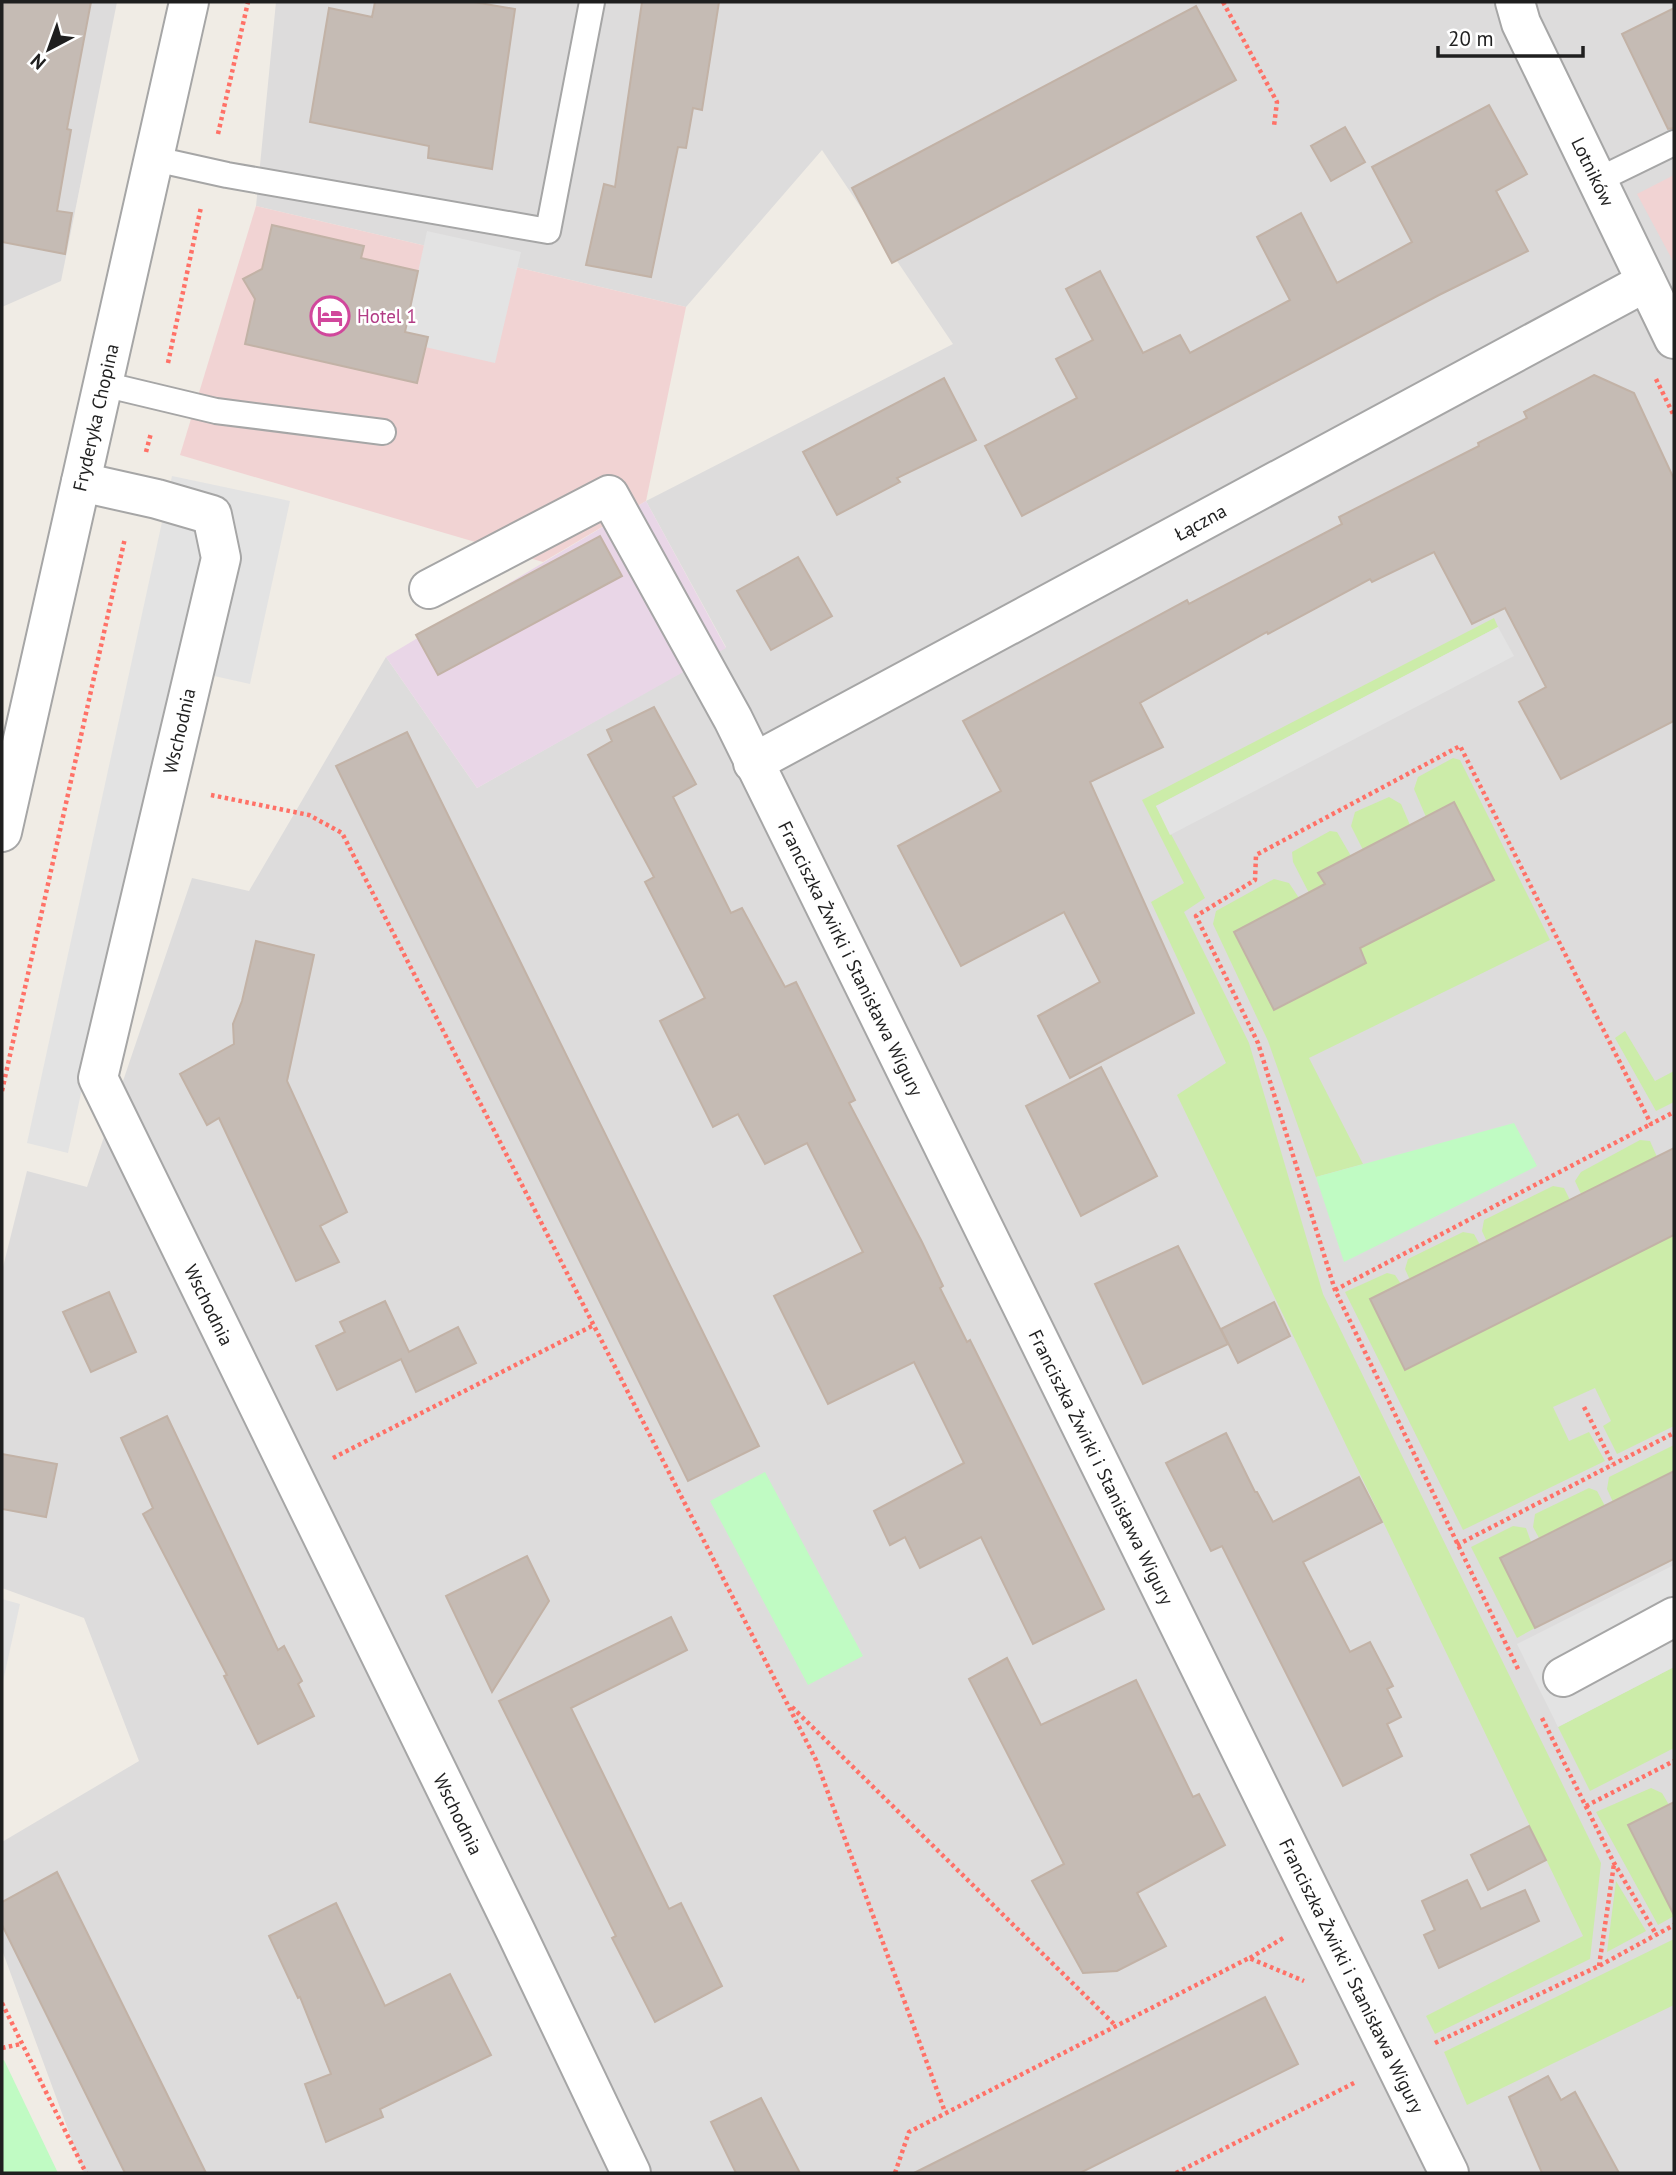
<svg xmlns="http://www.w3.org/2000/svg" width="1676" height="2175" font-family="'PT Sans',sans-serif">
  <style>
    .residential { fill: #dddcdc }
    .commercial { fill: #f1d3d3 }
    .industrial { fill: #e9d6e7 }
    .grass { fill: #cceca9 }
    .park { fill: #c0fbc3 }
    .parking { fill: #e3e3e3 }
    .building { fill: #c5bbb4; stroke: #c2b2a6; stroke-width: 2 }
    .lines { fill: none; stroke-linecap: round; stroke-linejoin: round }
    .service-casing { stroke: #a6a6a6; stroke-width: 28 }
    .minor-casing { stroke: #a6a6a6; stroke-width: 42 }
    .tertiary-casing { stroke: #a6a6a6; stroke-width: 42 }
    .path { stroke: #ff7167; stroke-width: 4.5; stroke-dasharray: 3.5 3.5; stroke-linecap: butt }
    .service { stroke: #fff; stroke-width: 24 }
    .minor { stroke: #fff; stroke-width: 38 }
    .tertiary { stroke: #fff; stroke-width: 38 }
    .labels { text-anchor: middle; dominant-baseline: central; stroke-width: 5; stroke-linejoin: round; paint-order: stroke }
    .street-label { font-size: 19px; fill: #1f1f1f; stroke: #fff }
    .hotel-label { font-size: 19px; fill: #b23c85; stroke: #fff; text-anchor: start }
  </style>
  <rect width="100%" height="100%" fill="#f0ece5"/>
  <g class="residential">
    <path d="M2,2H117L61,281L2,307Z"/>
    <path d="M276,2H1674V2173H84L2,1950V1842L139,1761L84,1618L2,1588V1271L27,1171L87,1187L192,878L249,891L386,657L477,788L726,647L646,501L953,344L822,150L686,307L256,206Z"/>
  </g>
  <g class="commercial">
    <path d="M1674,175V263L1637,194Z"/>
    <path d="M256,206L686,307L646,501L543,562L180,455Z"/>
  </g>
  <path class="industrial" d="M646,501L726,648L477,788L386,657Z"/>
  <g class="grass">
    <path d="M1494,618L1498,627L1156,806L1205,898L1184,912L1249,1043L1323,1294L1601,1863L1590,1959L1435,2034L1426,2016L1583,1936L1177,1095L1226,1063L1151,902L1184,883L1142,800Z"/>
    <path d="M1453,758L1460,760L1550,940L1309,1058L1363,1164L1316,1177L1268,1041L1213,924L1216,911L1274,879L1289,883L1299,898L1234,932L1275,1010L1366,963L1360,948L1493,880L1426,817L1414,789L1418,777Z"/>
    <path d="M1389,797L1401,804L1410,825L1363,850L1351,826L1355,812Z"/>
    <path d="M1330,831L1337,832L1351,856L1319,872L1325,885L1309,893L1293,862L1292,852Z"/>
    <path d="M1625,1031L1655,1081L1674,1071V1102L1656,1111L1615,1038Z"/>
    <path d="M1640,1140L1650,1141L1657,1157L1581,1194L1575,1181L1581,1172Z"/>
    <path d="M1553,1186L1564,1188L1570,1200L1487,1242L1482,1231L1484,1220Z"/>
    <path d="M1463,1232L1474,1234L1480,1245L1410,1280L1405,1269L1408,1259Z"/>
    <path d="M1674,1235V1426L1617,1454L1603,1426L1611,1421L1595,1388L1553,1407L1569,1441L1589,1432L1605,1461L1463,1530L1345,1292L1387,1273L1395,1275L1401,1284L1370,1300L1406,1370Z"/>
    <path d="M1674,1445V1471L1613,1502L1607,1489L1609,1477Z"/>
    <path d="M1589,1488L1597,1491L1605,1506L1539,1538L1533,1527L1535,1514Z"/>
    <path d="M1513,1526L1526,1528L1531,1542L1500,1558L1535,1628L1517,1638L1471,1547Z"/>
    <path d="M1674,1667V1748L1590,1791L1558,1727Z"/>
    <path d="M1651,1788L1662,1793L1669,1805L1628,1825L1663,1894L1674,1889V1916L1658,1925L1596,1812Z"/>
    <path d="M1616,1881L1646,1931L1607,1952Z"/>
    <path d="M1674,1939V2005L1467,2105L1444,2052Z"/>
  </g>
  <g class="park">
    <path d="M1514,1123L1537,1166L1344,1262L1316,1177Z"/>
    <path d="M765,1472L863,1656L808,1685L710,1501Z"/>
    <path d="M4,2060L58,2173H2V2061Z"/>
  </g>
  <g class="parking">
    <path d="M427,231L521,252L495,363L425,347L427,337L405,332Z"/>
    <path d="M172,476L290,501L250,684L174,667L68,1153L27,1143Z"/>
    <path d="M1498,627L1514,656L1170,835L1156,806Z"/>
    <path d="M1674,1565V1667L1558,1727L1517,1644Z"/>
    <path d="M2,1599L20,1604L2,1686Z"/>
  </g>
  <g class="building">
    <path d="M2,2H91L67,129L71,130L57,211L72,213L65,254L2,242Z"/>
    <path d="M375,2H474L515,9L492,169L428,158L429,146L310,122L329,8L372,17Z"/>
    <path d="M642,2H719L702,110L693,108L686,148L678,147L651,277L586,265L604,184L615,187Z"/>
    <path d="M1196,6L1236,80L892,263L852,188Z"/>
    <path d="M1674,8V128L1668,129L1622,34Z"/>
    <path d="M1489,105L1527,174L1496,191L1528,251L1439,295L1022,516L985,446L1077,398L1056,359L1093,340L1066,289L1100,271L1143,353L1180,335L1190,353L1290,300L1257,237L1301,213L1337,283L1412,242L1372,167Z"/>
    <path d="M1345,127L1365,162L1331,181L1311,146Z"/>
    <path d="M272,225L364,246L361,258L418,271L405,332L428,337L417,383L245,344L255,299L243,279L262,269Z"/>
    <path d="M1594,375L1634,393L1674,479V721L1561,779L1519,702L1546,687L1505,608L1472,624L1434,552L1372,582L1370,579L1268,634L1267,632L1140,703L1163,747L1090,782L1194,1013L1070,1078L1038,1016L1100,982L1064,912L961,966L898,846L1001,791L963,721L1187,600L1189,604L1342,524L1339,517L1479,446L1478,443L1527,418L1524,412Z"/>
    <path d="M944,378L976,440L897,478L900,482L837,515L803,452Z"/>
    <path d="M600,536L622,576L438,675L416,635Z"/>
    <path d="M798,557L832,616L771,650L737,591Z"/>
    <path d="M654,707L696,784L673,797L731,913L742,908L785,987L796,982L855,1100L849,1103L922,1242L943,1286L940,1288L967,1342L970,1340L1104,1609L1033,1644L981,1537L920,1568L905,1537L890,1545L874,1511L964,1463L914,1362L828,1404L774,1296L863,1252L807,1143L765,1164L738,1114L713,1127L660,1021L705,998L645,882L654,877L588,755L612,741L607,730Z"/>
    <path d="M407,732L759,1446L688,1481L336,766Z"/>
    <path d="M1454,802L1494,880L1360,948L1366,963L1274,1010L1234,932L1325,884L1318,873Z"/>
    <path d="M256,941L314,955L287,1081L347,1212L320,1226L339,1262L296,1281L219,1118L207,1125L180,1074L234,1044L233,1024L242,1001Z"/>
    <path d="M1101,1067L1157,1176L1081,1216L1026,1106Z"/>
    <path d="M1674,1148V1235L1405,1370L1370,1299Z"/>
    <path d="M1178,1246L1228,1344L1143,1384L1095,1284Z"/>
    <path d="M109,1292L136,1352L91,1372L63,1312Z"/>
    <path d="M385,1301L409,1352L458,1327L476,1363L416,1392L401,1359L337,1390L316,1346L345,1332L340,1322Z"/>
    <path d="M1274,1302L1290,1336L1238,1363L1221,1329Z"/>
    <path d="M167,1416L278,1650L284,1646L302,1681L298,1684L314,1716L258,1744L224,1676L227,1675L143,1514L153,1508L121,1438Z"/>
    <path d="M1226,1433L1255,1492H1257L1273,1522L1359,1477L1382,1522L1303,1562L1350,1652L1370,1642L1393,1686L1387,1689L1401,1717L1387,1724L1402,1756L1343,1786L1222,1546L1211,1551L1166,1463Z"/>
    <path d="M2,1454L57,1464L46,1517L2,1509Z"/>
    <path d="M1674,1471V1559L1535,1628L1500,1558Z"/>
    <path d="M527,1556L549,1601L492,1692L446,1596Z"/>
    <path d="M671,1617L687,1650L571,1708L669,1909L681,1903L722,1986L655,2022L612,1938L616,1936L499,1701Z"/>
    <path d="M1007,1658L1041,1725L1136,1680L1193,1797L1199,1794L1225,1845L1137,1893L1166,1946L1117,1971L1083,1973L1032,1881L1064,1864L969,1679Z"/>
    <path d="M1674,1802V1915L1628,1825Z"/>
    <path d="M1529,1826L1546,1860L1488,1890L1471,1855Z"/>
    <path d="M57,1872L206,2173H125L2,1925V1902Z"/>
    <path d="M1467,1880L1481,1909L1525,1890L1539,1921L1439,1968L1424,1935L1435,1930L1422,1901Z"/>
    <path d="M336,1903L385,2006L450,1974L491,2055L380,2109L383,2117L326,2142L305,2084L331,2074L300,1997L298,1998L269,1936Z"/>
    <path d="M1265,1997L1298,2064L1080,2173H914Z"/>
    <path d="M1548,2076L1561,2100L1575,2092L1619,2173H1542L1509,2097Z"/>
    <path d="M761,2098L800,2173H736L711,2122Z"/>
  </g>
  <g class="lines">
    <g class="service-casing">
      <g id="service">
        <path d="M155,159L227,175L548,231L592,2"/>
        <path d="M1598,180L1674,143"/>
        <path d="M103,384L216,411L383,432"/>
      </g>
    </g>
    <g class="minor-casing">
      <g id="minor">
        <path id="s1" d="M1515,2L1521,23L1674,339"/>
        <path id="s2" d="M81,482L157,499L212,515L221,558L98,1078L516,1932L631,2173"/>
        <path id="s3" d="M429,589L609,495L733,719L1449,2173"/>
        <path id="s4" d="M753,763L1646,282"/>
        <path d="M1563,1677L1674,1617"/>
      </g>
    </g>
    <g class="tertiary-casing">
      <g id="tertiary">
        <path id="s5" d="M2,832L189,2"/>
      </g>
    </g>
    <g class="path">
      <path d="M1223,2L1277,102L1274,126"/>
      <path d="M218,134L248,2"/>
      <path d="M168,363L201,207"/>
      <path d="M1656,379L1674,416"/>
      <path d="M146,452L151,433"/>
      <path d="M211,795L309,815L342,833L816,1760L945,2112"/>
      <path d="M2,1091L125,538"/>
      <path d="M1335,1290L1651,1124"/>
      <path d="M1584,1407L1613,1464"/>
      <path d="M333,1458L594,1325"/>
      <path d="M1457,1545L1674,1433"/>
      <path d="M1518,1669L1335,1290L1258,1043L1196,916L1255,880L1256,855L1460,746L1651,1124L1674,1112"/>
      <path d="M792,1707L1116,2026"/>
      <path d="M1542,1718L1614,1863L1656,1934"/>
      <path d="M1586,1806L1674,1761"/>
      <path d="M1250,1958L1285,1937"/>
      <path d="M1599,1966L1614,1864"/>
      <path d="M2,2003L86,2173"/>
      <path d="M1435,2043L1599,1966L1674,1925"/>
      <path d="M2,2048L21,2044"/>
      <path d="M895,2173L909,2132L1249,1958L1304,1981"/>
      <path d="M1176,2173L1356,2082"/>
    </g>
    <use href="#service" class="service"/>
    <use href="#minor" class="minor"/>
    <use href="#tertiary" class="tertiary"/>
  </g>
  <defs>
    <g id="hotel-ring" transform="scale(2.0125)"><circle r="9.5" fill="#fff" stroke="#d1479c" stroke-width="1.5"/><path d="M-6-4.5h1.5V1H6V5H4.5V3h-9V5H-6ZM-4 0a1.8 1.8 0 1 1 3.6 0ZM.5 0V-2.5h3Q6-2.5 6 0Z" fill="#d1479c"/></g>
  </defs>
  <g fill-rule="evenodd">
    <use href="#hotel-ring" x="330" y="316"/>
  </g>
  <g class="labels">
    <g class="street-label">
      <text stroke="none"><textPath href="#s1" startOffset="187">Lotników</textPath></text>
      <text stroke="none"><textPath href="#s5" startOffset="425">Fryderyka Chopina</textPath></text>
      <text stroke="none"><textPath href="#s4" startOffset="508">Łączna</textPath></text>
      <text transform="translate(179 731) rotate(-77)">Wschodnia</text>
      <text stroke="none"><textPath href="#s3" startOffset="726">Franciszka Żwirki i Stanisława Wigury</textPath></text>
      <text stroke="none"><textPath href="#s2" startOffset="966">Wschodnia</textPath></text>
      <text stroke="none"><textPath href="#s3" startOffset="1293">Franciszka Żwirki i Stanisława Wigury</textPath></text>
      <text stroke="none"><textPath href="#s2" startOffset="1533">Wschodnia</textPath></text>
      <text stroke="none"><textPath href="#s3" startOffset="1860">Franciszka Żwirki i Stanisława Wigury</textPath></text>
    </g>
    <g class="hotel-label">
      <text x="357" y="316">Hotel 1</text>
    </g>
  </g>
  <rect width="1676" height="2175" fill="none" stroke="#1f1f1f" stroke-width="7"/>
  <g transform="translate(49 49) rotate(221)" stroke="#ffffff" stroke-width="5" paint-order="stroke">
  <path d="M0-5L12 26L0 18L-12 26Z" fill="#1f1f1f"/>
  <text y="-10" font-size="19" font-weight="bold" text-anchor="middle" fill="#1f1f1f">N</text>
  </g>
  <path d="M1438 46v10h145v-10" fill="none" stroke="#1f1f1f" stroke-width="3.5"/>
  <text x="1448" y="46" font-size="21" fill="#1f1f1f" stroke="#ffffff" stroke-width="5" paint-order="stroke">20 m</text>
</svg>
